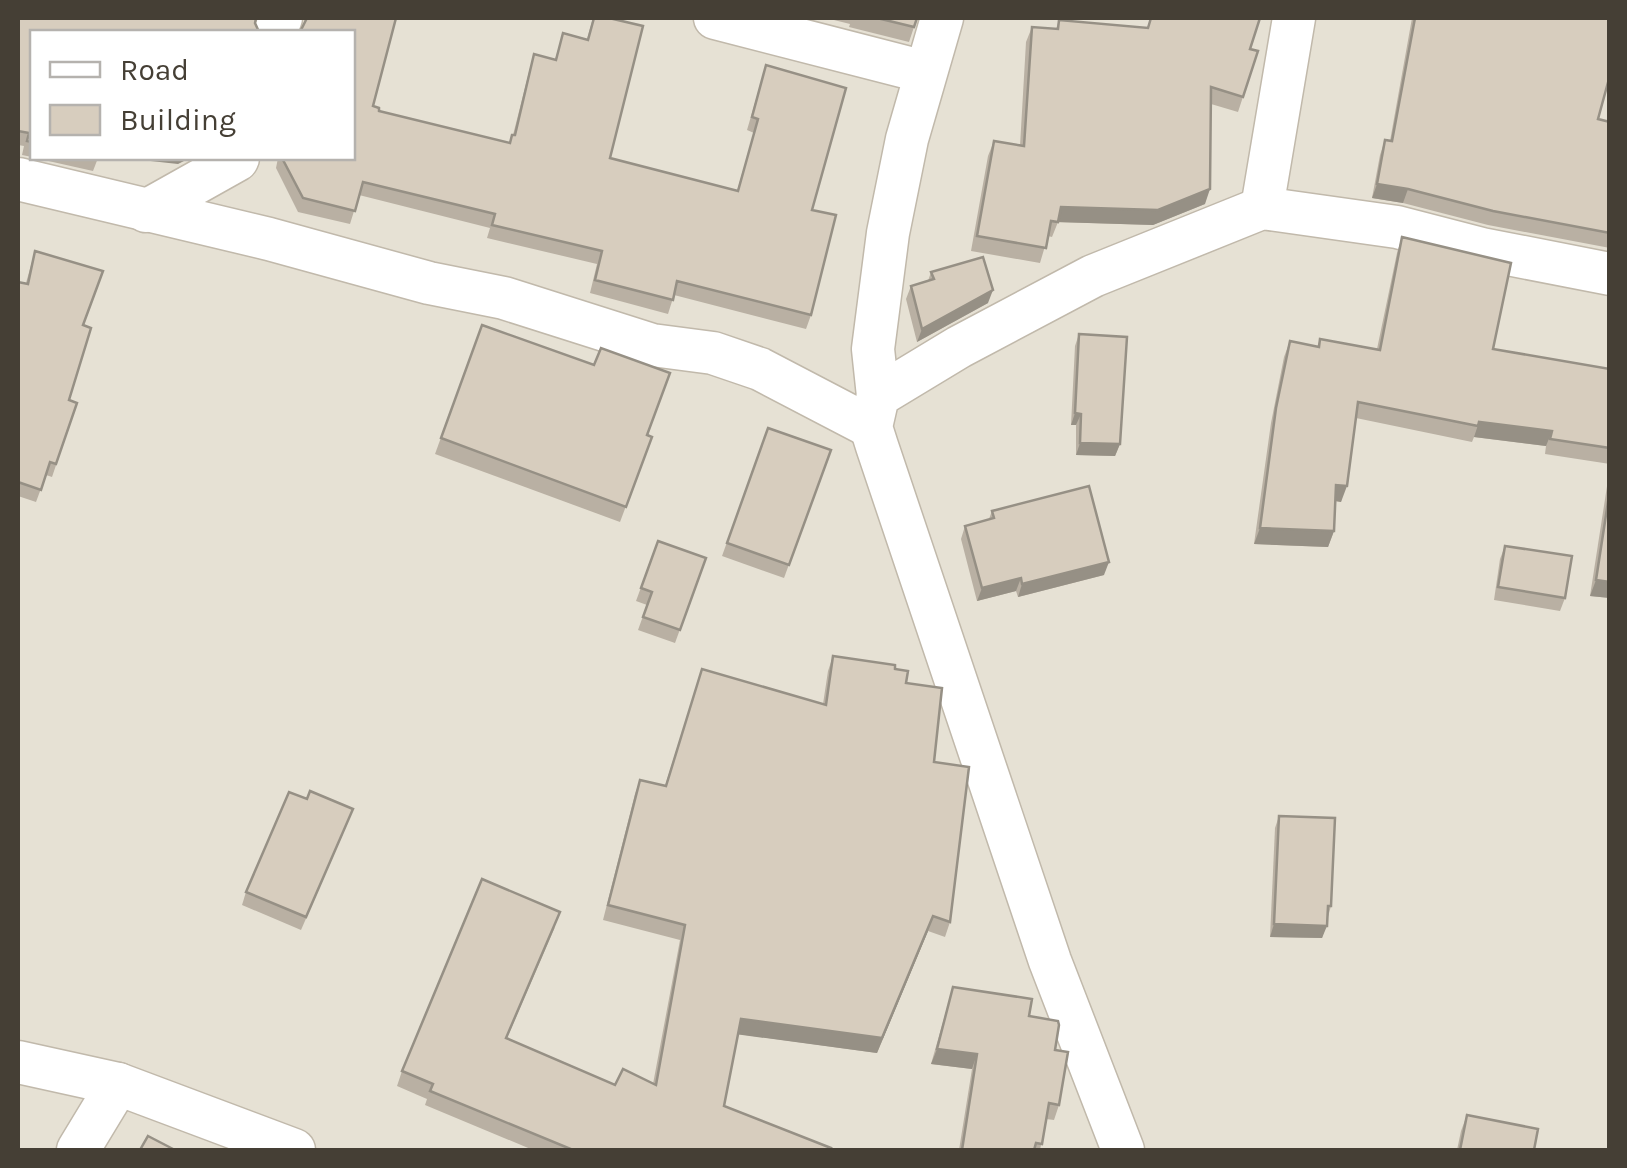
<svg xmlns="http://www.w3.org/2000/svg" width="1627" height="1168" font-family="Karla,sans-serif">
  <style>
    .residential { fill: #e6e1d4; fill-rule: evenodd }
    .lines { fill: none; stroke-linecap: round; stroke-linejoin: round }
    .street-casing { stroke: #c1b9ab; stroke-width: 45 }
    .street { stroke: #fff; stroke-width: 42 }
    .wall { fill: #b9b0a3 }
    .shaded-wall { fill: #969085 }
    .building { fill: #d7cdbe; stroke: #969085; stroke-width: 2.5 }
  </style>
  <rect width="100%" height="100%" fill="#f2efe6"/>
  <path class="residential" d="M18,18H1609V1150H18ZM32,32H352V158H32Z"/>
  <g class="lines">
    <g class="street-casing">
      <g id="street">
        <path d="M715,18L925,72"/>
        <path d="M275,32L281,18"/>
        <path d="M18,179L269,239L429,283L504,298L652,345L713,353L760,369L871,427"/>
        <path d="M1262,208L1294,18"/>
        <path d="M146,211L237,160L238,158"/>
        <path d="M878,396L873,349L888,233L907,139L942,18"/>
        <path d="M18,1062L118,1084L294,1150"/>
        <path d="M78,1150L118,1084"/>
        <path d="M1123,1150L1050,961L877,446L871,427L878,396L959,347L1093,276L1262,208L1397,227L1482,249L1610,274"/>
      </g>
    </g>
    <use href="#street" class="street"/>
  </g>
  <g class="wall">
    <path d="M18,18L32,32V157L22,155L24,146L18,145Z"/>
    <path d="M305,18H396L373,106L379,111L509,143L513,135L530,68L534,54L555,60L563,33L587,39L593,18L610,158L737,191L754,133L747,130L766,65L812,210L811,315L806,329L674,295L668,314L590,293L597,264L487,238L490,228L359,195L350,224L298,212L276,168L278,158H352L304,25Z"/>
    <path d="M826,18H917L909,42L849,27L850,24Z"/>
    <path d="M1412,18H1610L1598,119L1610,122V248L1488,225L1403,203L1372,198L1380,155L1385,140L1390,141Z"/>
    <path d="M1059,20L1258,51L1238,112L1211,104L1205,204L1153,225L1058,222L1052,237L1048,236L1040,263L971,251L988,156L994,141L1020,146L1026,42L1032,27L1056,29Z"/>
    <path d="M35,158H98L93,171Z"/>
    <path d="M1402,237L1493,349L1610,369V464L1545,454L1546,446L1474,437L1472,442L1356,418L1341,502L1335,501L1334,531L1328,547L1254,544L1271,423L1284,357L1290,341L1317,347L1320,339L1377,349L1397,253Z"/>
    <path d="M35,251L83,325L69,400L77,403L52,477L46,475L36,502L18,496V282L26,283Z"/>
    <path d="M931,272L988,303L917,342L906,299L911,286L928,281Z"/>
    <path d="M482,325L652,437L620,522L435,454Z"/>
    <path d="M1079,334L1120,444L1115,456L1076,455V425H1071L1075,346Z"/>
    <path d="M768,428L831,450L784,578L722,556Z"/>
    <path d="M1610,467V598L1590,596Z"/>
    <path d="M992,511L1104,575L1018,597L1016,591L977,601L961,539L965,526L989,519Z"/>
    <path d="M658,541L706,558L675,643L638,630L647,605L636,601Z"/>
    <path d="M1505,546L1565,598L1560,611L1494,600L1500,559Z"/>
    <path d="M833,656L895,669L906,683L934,762L950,922L945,937L928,931L877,1053L738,1034L724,1106L830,1150H533L425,1105L427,1099L397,1086L402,1071L555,927L507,1038L615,1085L653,1084L680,940L603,920L635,794L640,780L665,786L702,669L823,704L828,671Z"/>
    <path d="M1279,816L1331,906L1322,938L1270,937L1275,828Z"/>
    <path d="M348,822L301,930L242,905L246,892Z"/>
    <path d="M953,987L1029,1016L1055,1050L1059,1105L1054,1120L1046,1119L1040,1150H959L972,1069L931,1064Z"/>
    <path d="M1467,1115L1534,1150H1457L1461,1131Z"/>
  </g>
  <g class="shaded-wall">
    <path d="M123,158H190L178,164Z"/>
    <path d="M1377,184L1408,189L1403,203L1372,198Z"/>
    <path d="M1210,189L1205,204L1153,225L1055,222L1061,207Z"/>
    <path d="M993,290L988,303L917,342L922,329Z"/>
    <path d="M1075,413L1081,414L1076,425H1071Z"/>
    <path d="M1479,422L1552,431L1546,446L1474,437Z"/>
    <path d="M1080,443L1120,444L1115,456L1076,455Z"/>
    <path d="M1336,485L1347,486L1341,502L1330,500Z"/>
    <path d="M1260,528L1334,531L1328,547L1254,544Z"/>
    <path d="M1109,562L1104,575L1018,597L1022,584Z"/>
    <path d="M1021,578L1016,591L977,601L982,588Z"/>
    <path d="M1596,580L1610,582V598L1590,596Z"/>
    <path d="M1274,924L1327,926L1322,938L1270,937Z"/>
    <path d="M928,931L877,1053L735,1034L741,1019Z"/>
    <path d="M937,1049L977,1054L972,1069L931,1064Z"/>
  </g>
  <g class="building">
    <path d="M18,18H256L255,23L259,32H32V142L27,141L29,133L18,131Z"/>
    <path d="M307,18H396L373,106L379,108V111L510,143L512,135H515L534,54L556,60L563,33L588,40L594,18H609L643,26L610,158L738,191L758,119L752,117L766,65L846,88L812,210L836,215L811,315L677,281L673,300L595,280L602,251L492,225L495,214L363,182L355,211L303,198L282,158H352V32H300Z"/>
    <path d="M877,18H917L914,27Z"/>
    <path d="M1151,18H1260L1250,49L1258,51L1243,97L1211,87L1210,189L1158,210L1061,207L1058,222L1051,221L1046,248L977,236L994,141L1024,146L1032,27L1058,29L1059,20L1148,28Z"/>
    <path d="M1415,18H1610V75L1598,119L1610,122V233L1493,211L1408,189L1377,184L1385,140L1392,141Z"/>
    <path d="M1402,237L1511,263L1493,349L1610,369V448L1550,439L1552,431L1479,422L1478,426L1358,402L1347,486L1336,485L1334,531L1260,528L1276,408L1290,341L1319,347L1320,339L1380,350Z"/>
    <path d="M35,251L103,271L83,325L91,328L69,400L77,403L56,464L50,462L41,490L18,482V282L28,284Z"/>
    <path d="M983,257L993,290L922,329L911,286L934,279L931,272Z"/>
    <path d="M482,325L594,365L601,348L670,373L647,435L652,437L626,507L441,438Z"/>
    <path d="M1079,334L1127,337L1120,444L1080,443L1081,414L1075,413Z"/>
    <path d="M768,428L831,450L789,565L727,543Z"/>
    <path d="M1089,486L1109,562L1022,584L1021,578L982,588L965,526L994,518L992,511Z"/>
    <path d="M1610,489V582L1596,580Z"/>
    <path d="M658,541L706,558L680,630L643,617L652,592L641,588Z"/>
    <path d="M1505,546L1572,556L1565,598L1498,587Z"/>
    <path d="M833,656L895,665V669L908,671L906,683L942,688L934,762L969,767L950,922L933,916L882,1038L741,1019L724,1106L831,1148L830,1150H573L430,1091L433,1084L402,1071L482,879L560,912L506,1038L615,1085L623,1069L656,1085L685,925L608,905L640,780L666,786L702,669L826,705Z"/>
    <path d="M310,791L353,809L306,917L246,892L289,792L307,799Z"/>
    <path d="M1279,816L1335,818L1331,906H1328L1327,926L1274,924Z"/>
    <path d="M953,987L1032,999L1029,1016L1058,1021L1059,1025L1055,1050L1068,1052L1059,1105L1049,1103L1042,1144L1036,1143L1034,1150H962L977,1054L937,1049Z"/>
    <path d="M1467,1115L1538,1129L1534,1150H1460Z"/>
    <path d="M148,1136L175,1150H140Z"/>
  </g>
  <rect width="1627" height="1168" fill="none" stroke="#453f35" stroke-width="40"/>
  <rect x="30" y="30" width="325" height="130" fill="#ffffff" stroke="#b5b2ae" stroke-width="2.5"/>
  <rect x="50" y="62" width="50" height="15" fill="#ffffff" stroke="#b5b2ae" stroke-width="2.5"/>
  <text x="120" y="80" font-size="30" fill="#453f35">Road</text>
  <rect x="50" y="105" width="50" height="30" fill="#d7cdbe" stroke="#b5b2ae" stroke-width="2.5"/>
  <text x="120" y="130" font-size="30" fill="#453f35">Building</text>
</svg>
